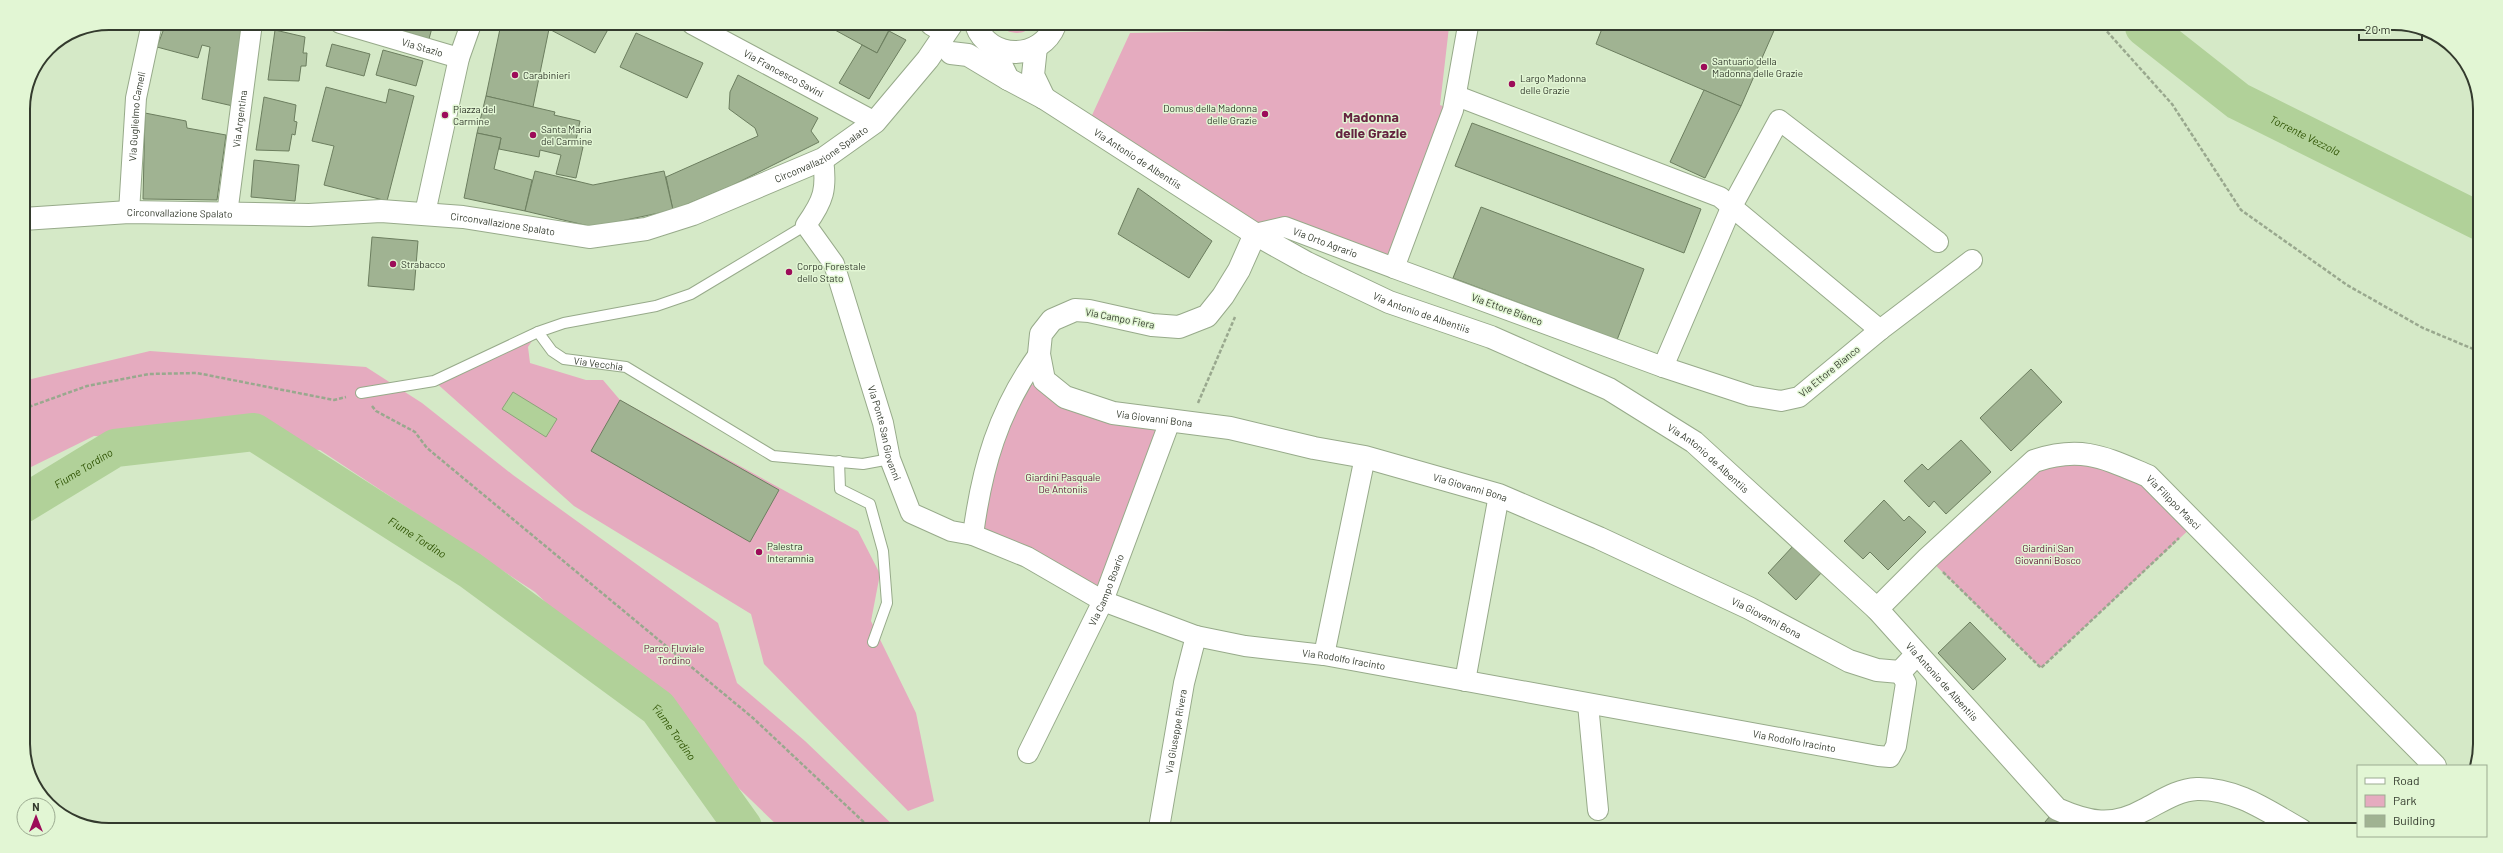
<svg xmlns="http://www.w3.org/2000/svg" width="2503" height="853" font-family="Barlow,sans-serif">
  <style>
    .green { fill: #e5abbf }
    .water { fill: #b1d199; stroke: #8ba479 }
    .lines { fill: none; stroke-linecap: round; stroke-linejoin: round }
    .river { stroke: #b1d199; stroke-width: 38 }
    .building { fill: #a0b392; stroke: #6c7e5f }
    .service-casing { stroke: #97aa8a; stroke-width: 12 }
    .minor-casing { stroke: #97aa8a; stroke-width: 22 }
    .secondary-casing { stroke: #97aa8a; stroke-width: 24 }
    .path { stroke: #99a88e; stroke-width: 2.5; stroke-dasharray: 4 2; stroke-linecap: butt }
    .service { stroke: #fff; stroke-width: 10 }
    .minor { stroke: #fff; stroke-width: 20 }
    .secondary { stroke: #fff; stroke-width: 22 }
    .poi-dot { fill: #9c0c59; stroke: #e2f6d4; stroke-width: 1.5 }
    .labels { text-anchor: middle; dominant-baseline: central; stroke-width: 3; stroke-linejoin: round; paint-order: stroke }
    .street-label { font-size: 10px; fill: #333a2d; stroke: #e2f6d4 }
    .poi-label { font-size: 10px; fill: #333a2d; stroke: #e2f6d4; text-anchor: start }
    .park-label { font-size: 10px; fill: #611639; stroke: #e2f6d4 }
    .water-label { font-size: 11px; font-style: italic; fill: #2d5200; stroke: #e2f6d4 }
    .district-label { font-size: 14px; font-weight: bold; fill: #65233f; stroke: #e2f6d4 }
    .rim { fill: none; stroke: #333a2d; stroke-width: 2 }
  </style>
  <rect width="100%" height="100%" fill="#d5e9c7"/>
  <g class="green">
    <path d="M998,25H1032C1024,37 1008,34 998,25Z"/>
    <path d="M1449,27L1440,105L1453,110L1394,268L1285,227L1255,234L1087,126L1130,33Z"/>
    <path d="M538,332L528,347L530,363L586,380H603L620,400L858,531L880,574L871,621L916,713L934,801L908,811L764,664L751,614L574,506L434,381Z"/>
    <path d="M150,351L366,367L422,403L513,475L718,623L737,683L805,741L895,827H779L535,592L320,450L94,436L23,471V381Z"/>
    <path d="M1020,380L1086,405L1170,421L1103,601L973,535Z"/>
    <path d="M2108,459L2195,524L2041,668L1928,558L2034,461Z"/>
  </g>
  <path class="water" d="M513,392L557,419L546,437L502,409Z"/>
  <g class="lines">
    <g class="river">
      <path id="s1" d="M2144,27L2238,101L2479,221"/>
      <path id="s2" d="M23,504L115,448L254,432L470,570L658,708L743,827"/>
    </g>
  </g>
  <g class="building">
    <path d="M166,23H243L233,106L202,99L210,47L202,45L198,58L157,47Z"/>
    <path d="M381,24H433L429,39Z"/>
    <path d="M501,24H611L595,53L549,29L533,107L486,96Z"/>
    <path d="M824,24L889,25L891,26L877,53Z"/>
    <path d="M1603,26H1746L1754,30L1756,26H1776L1741,106L1596,44Z"/>
    <path d="M275,30L305,37L303,53H307L306,66H301L299,81L268,80Z"/>
    <path d="M889,31L906,40L869,99L839,83L862,45L877,53Z"/>
    <path d="M636,33L703,63L687,98L620,67Z"/>
    <path d="M332,44L370,54L364,76L326,66Z"/>
    <path d="M383,50L423,61L416,86L376,75Z"/>
    <path d="M738,75L818,118L811,131L819,142L733,185L673,210L666,177L758,136L755,128L729,109L730,92Z"/>
    <path d="M326,87L386,103L389,89L414,96L387,201L324,185L334,146L312,141Z"/>
    <path d="M1704,90L1741,106L1705,178L1670,162Z"/>
    <path d="M486,96L555,112L554,115L580,121L575,145L583,147L576,178L556,174L561,155L540,150L539,157L499,149L501,138L477,133Z"/>
    <path d="M264,97L296,105L294,121L297,122L295,135L292,134L289,151L256,150Z"/>
    <path d="M145,113L186,121L187,128L226,135L217,200L143,199Z"/>
    <path d="M1472,123L1701,209L1684,253L1455,166Z"/>
    <path d="M477,133L501,138L494,169L532,180L525,211L464,198Z"/>
    <path d="M254,160L299,165L295,201L251,197Z"/>
    <path d="M535,171L593,185L664,171L673,210L593,227L525,211Z"/>
    <path d="M1138,188L1212,241L1189,278L1118,234Z"/>
    <path d="M1481,207L1644,269L1617,340L1453,278Z"/>
    <path d="M372,237L418,241L414,290L368,286Z"/>
    <path d="M2031,369L2062,402L2011,451L1980,418Z"/>
    <path d="M620,400L779,490L750,542L591,451Z"/>
    <path d="M1961,440L1991,472L1946,514L1934,501L1929,507L1904,481L1922,464L1928,470Z"/>
    <path d="M1884,500L1904,521L1909,516L1926,532L1888,570L1870,552L1863,559L1844,541Z"/>
    <path d="M1794,545L1823,571L1796,600L1768,573Z"/>
    <path d="M1970,622L2006,659L1973,690L1938,653Z"/>
    <path d="M2050,816L2064,827L2070,829H2039Z"/>
  </g>
  <g class="lines">
    <g class="service-casing">
      <g id="service">
        <path id="s3" d="M806,225L691,294L656,306L564,323L538,332L552,351L564,359L626,367L773,456L863,464L890,459"/>
        <path d="M361,393L434,381L538,332"/>
        <path d="M839,461L840,489L870,504L883,551L887,603L873,642"/>
      </g>
    </g>
    <g class="minor-casing">
      <g id="minor">
        <path id="s4" d="M340,23L459,58"/>
        <path id="s5" d="M692,24L875,122"/>
        <path d="M931,25L944,33"/>
        <path d="M1457,96L1720,197L1880,330L1799,397L1781,401L1751,396L1663,367L1394,268L1453,110L1468,26"/>
        <path id="s6" d="M823,159C827,189 824,200 806,225L834,264L883,423L890,459L911,513L951,531L973,535L1027,557L1103,601L1196,636L1245,646L1324,655L1878,756L1890,757L1896,746L1906,683L1900,672"/>
        <path id="s7" d="M129,212L136,98L152,23"/>
        <path d="M425,213L459,58L471,24"/>
        <path id="s8" d="M227,214L252,23"/>
        <path id="s9" d="M1255,234L1285,227L1394,268"/>
        <path d="M1880,330L1972,260"/>
        <path d="M1663,367L1731,208L1779,120L1938,242"/>
        <path d="M973,535C982,467 998,411 1039,354"/>
        <path d="M1324,655L1365,457"/>
        <path d="M1465,681L1499,495"/>
        <path d="M1588,704L1598,810"/>
        <path id="s10" d="M1028,753L1103,601L1170,421"/>
        <path id="s11" d="M1159,828L1184,683L1196,636"/>
      </g>
    </g>
    <g class="secondary-casing">
      <g id="secondary">
        <path d="M976,25C989,61 1041,61 1055,25"/>
        <path id="s12" d="M992,46L1008,79L1044,98L1255,234L1307,263L1389,302L1491,337L1609,389L1694,442L1877,609L2057,809C2089,823 2112,828 2144,810C2162,801 2177,790 2197,789C2236,788 2269,812 2301,830"/>
        <path d="M1036,47L1033,75L1044,98"/>
        <path d="M951,53L968,55L1008,79"/>
        <path id="s13" d="M23,219L129,212L309,215L381,211L463,217L589,237L646,229L693,214L823,159L875,122L928,59L951,25"/>
        <path id="s14" d="M1255,234L1239,270L1223,296L1207,316L1179,327L1152,325L1089,311L1075,310L1052,320L1041,334L1039,354L1044,380L1065,397L1113,413L1230,428L1314,448L1365,457L1499,495L1599,538L1749,608L1849,661L1877,670L1900,672L1917,654"/>
        <path id="s15" d="M1877,609L1928,558L2034,461C2082,445 2105,458 2148,476L2435,766"/>
      </g>
    </g>
    <g class="path">
      <path d="M2103,27L2172,104L2241,210L2347,285L2423,328L2478,351"/>
      <path d="M1198,403L1235,317"/>
      <path d="M372,406L376,411L415,432L427,448L753,718L869,827"/>
      <path d="M23,409L87,386L149,374L197,373L334,400L346,397"/>
      <path d="M1943,572L2041,668L2179,538"/>
    </g>
    <use href="#service" class="service"/>
    <use href="#minor" class="minor"/>
    <use href="#secondary" class="secondary"/>
  </g>
  <g class="poi-dot">
    <circle cx="1704" cy="67" r="4"/>
    <circle cx="515" cy="75" r="4"/>
    <circle cx="1512" cy="84" r="4"/>
    <circle cx="1265" cy="114" r="4"/>
    <circle cx="445" cy="115" r="4"/>
    <circle cx="533" cy="135" r="4"/>
    <circle cx="393" cy="264" r="4"/>
    <circle cx="789" cy="272" r="4"/>
    <circle cx="759" cy="552" r="4"/>
  </g>
  <g class="labels">
    <g class="street-label">
      <text stroke="none"><textPath href="#s4" startOffset="86">Via Stazio</textPath></text>
      <text stroke="none"><textPath href="#s5" startOffset="104">Via Francesco Savini</textPath></text>
      <text stroke="none"><textPath href="#s7" startOffset="96">Via Guglielmo Cameli</textPath></text>
      <text stroke="none"><textPath href="#s8" startOffset="96">Via Argentina</textPath></text>
      <text stroke="none"><textPath href="#s13" startOffset="817">Circonvallazione Spalato</textPath></text>
      <text stroke="none"><textPath href="#s12" startOffset="189">Via Antonio de Albentiis</textPath></text>
      <text stroke="none"><textPath href="#s13" startOffset="157">Circonvallazione Spalato</textPath></text>
      <text stroke="none"><textPath href="#s13" startOffset="481">Circonvallazione Spalato</textPath></text>
      <text stroke="none"><textPath href="#s9" startOffset="74">Via Orto Agrario</textPath></text>
      <text transform="translate(1507 309) rotate(20)">Via Ettore Bianco</text>
      <text stroke="none"><textPath href="#s12" startOffset="513">Via Antonio de Albentiis</textPath></text>
      <text transform="translate(1120 318) rotate(11)">Via Campo Fiera</text>
      <text stroke="none"><textPath href="#s3" startOffset="365">Via Vecchia</textPath></text>
      <text transform="translate(1829 371) rotate(-39)">Via Ettore Bianco</text>
      <text stroke="none"><textPath href="#s14" startOffset="440">Via Giovanni Bona</textPath></text>
      <text stroke="none"><textPath href="#s6" startOffset="295">Via Ponte San Giovanni</textPath></text>
      <text stroke="none"><textPath href="#s12" startOffset="837">Via Antonio de Albentiis</textPath></text>
      <text stroke="none"><textPath href="#s14" startOffset="764">Via Giovanni Bona</textPath></text>
      <text stroke="none"><textPath href="#s15" startOffset="371">Via Filippo Masci</textPath></text>
      <text stroke="none"><textPath href="#s10" startOffset="181">Via Campo Boario</textPath></text>
      <text stroke="none"><textPath href="#s14" startOffset="1088">Via Giovanni Bona</textPath></text>
      <text stroke="none"><textPath href="#s6" startOffset="841">Via Rodolfo Iracinto</textPath></text>
      <text stroke="none"><textPath href="#s12" startOffset="1161">Via Antonio de Albentiis</textPath></text>
      <text stroke="none"><textPath href="#s11" startOffset="98">Via Giuseppe Rivera</textPath></text>
      <text stroke="none"><textPath href="#s6" startOffset="1299">Via Rodolfo Iracinto</textPath></text>
    </g>
    <g class="poi-label">
      <text x="1712" y="61">Santuario della<tspan x="1712" dy="12">Madonna delle Grazie</tspan></text>
      <text x="523" y="75">Carabinieri</text>
      <text x="1520" y="78">Largo Madonna<tspan x="1520" dy="12">delle Grazie</tspan></text>
      <text x="1257" y="108" text-anchor="end">Domus della Madonna<tspan x="1257" dy="12">delle Grazie</tspan></text>
      <text x="453" y="109">Piazza del<tspan x="453" dy="12">Carmine</tspan></text>
      <text x="541" y="129">Santa Maria<tspan x="541" dy="12">del Carmine</tspan></text>
      <text x="401" y="264">Strabacco</text>
      <text x="797" y="266">Corpo Forestale<tspan x="797" dy="12">dello Stato</tspan></text>
      <text x="767" y="546">Palestra<tspan x="767" dy="12">Interamnia</tspan></text>
    </g>
    <g class="park-label">
      <text x="1063" y="477">Giardini Pasquale<tspan x="1063" dy="12">De Antoniis</tspan></text>
      <text x="2048" y="548">Giardini San<tspan x="2048" dy="12">Giovanni Bosco</tspan></text>
      <text x="674" y="648">Parco Fluviale<tspan x="674" dy="12">Tordino</tspan></text>
    </g>
    <g class="water-label">
      <text stroke="none"><textPath href="#s1" startOffset="195">Torrente Vezzola</textPath></text>
      <text stroke="none"><textPath href="#s2" startOffset="70">Fiume Tordino</textPath></text>
      <text stroke="none"><textPath href="#s2" startOffset="442">Fiume Tordino</textPath></text>
      <text stroke="none"><textPath href="#s2" startOffset="766">Fiume Tordino</textPath></text>
    </g>
    <g class="district-label">
      <text x="1371" y="116">Madonna<tspan x="1371" dy="16">delle Grazie</tspan></text>
    </g>
  </g>
  <path d="M0 0H2503V853H0ZM109 30H2394A79 79 0 0 1 2473 109V744A79 79 0 0 1 2394 823H109A79 79 0 0 1 30 744V109A79 79 0 0 1 109 30Z" fill="#e2f6d4" fill-rule="evenodd"/>
  <path class="rim" d="M109 30H2394A79 79 0 0 1 2473 109V744A79 79 0 0 1 2394 823H109A79 79 0 0 1 30 744V109A79 79 0 0 1 109 30Z"/>
  <rect x="2357" y="765" width="130" height="72" fill="#e2f6d4" stroke="#9cab91"/>
  <rect x="2365" y="778" width="20" height="6" fill="#ffffff" stroke="#9cab91"/>
  <text x="2393" y="785" font-size="12" fill="#333a2d">Road</text>
  <rect x="2365" y="795" width="20" height="12" fill="#e5abbf" stroke="#9cab91"/>
  <text x="2393" y="805" font-size="12" fill="#333a2d">Park</text>
  <rect x="2365" y="815" width="20" height="12" fill="#a0b392" stroke="#9cab91"/>
  <text x="2393" y="825" font-size="12" fill="#333a2d">Building</text>
  <g transform="translate(36 817)"><circle r="19" fill="#e2f6d4" stroke="#9cab91"/>
  <path d="M0-3L7 15L0 10L-7 15Z" fill="#9c0c59"/>
  <text y="-6" font-size="11" font-weight="bold" text-anchor="middle" fill="#333a2d">N</text>
  </g>
  <path d="M2359 34v6h63v-6" fill="none" stroke="#333a2d" stroke-width="2"/>
  <text x="2365" y="34" font-size="12" fill="#333a2d" stroke="#e2f6d4" stroke-width="3" paint-order="stroke">20 m</text>
</svg>
